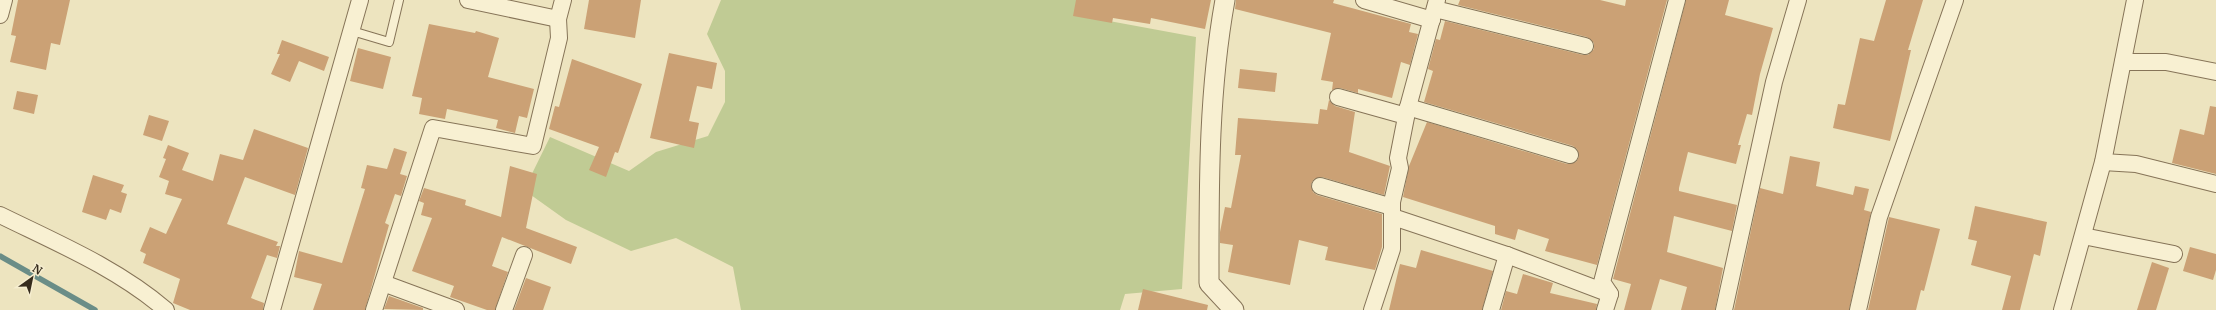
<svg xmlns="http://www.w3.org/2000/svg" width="2216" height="310" font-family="Merriweather,serif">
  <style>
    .green { fill: #c0cb94 }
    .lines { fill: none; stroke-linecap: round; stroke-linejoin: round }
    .stream { stroke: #6a8d87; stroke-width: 5.5 }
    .building { fill: #cba175 }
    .service-casing { stroke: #867458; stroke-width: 10 }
    .minor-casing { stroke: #867458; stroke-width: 18 }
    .tertiary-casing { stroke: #867458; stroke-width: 21 }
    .service { stroke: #f8f0d2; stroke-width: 8 }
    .minor { stroke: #f8f0d2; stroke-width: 16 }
    .tertiary { stroke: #f8f0d2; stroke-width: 19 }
  </style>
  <rect width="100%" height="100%" fill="#ede4bf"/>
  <path class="green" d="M721,0H1079L1093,18L1196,37L1182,289L1125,294L1120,310H741L733,267L676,238L631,251L566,220L524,190L550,137L629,171L656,152L708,136L725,102V71L707,34Z"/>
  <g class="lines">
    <path class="stream" d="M0,256L95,310"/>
  </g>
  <g class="building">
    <path d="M18,0H70L60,45L51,43L46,70L10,62L16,36L11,35Z"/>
    <path d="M589,0H641L635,38L584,29Z"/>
    <path d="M1076,0H1211L1205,29L1151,18L1150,24L1113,18L1112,23L1073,16Z"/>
    <path d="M1236,0H1334L1333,3L1411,24L1409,32L1418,34L1410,65L1401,62L1392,98L1358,89V93L1340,88L1332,90L1333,82L1321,80L1331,33L1235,9Z"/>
    <path d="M1460,0H1600L1625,6L1626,0H1667L1597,265L1545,251L1549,239L1518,229L1515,240L1495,234V226L1403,197L1409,166L1427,122L1567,164L1576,162L1579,157L1577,149L1573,146L1424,102L1433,71L1428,69L1436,39L1440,40L1445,21L1583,55H1588L1594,49V43L1587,37L1458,5Z"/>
    <path d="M1686,0H1729L1725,15L1773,28L1760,74L1752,115L1747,114L1738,145H1741L1736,164L1688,152L1679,188V191L1737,205L1732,231L1674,216L1667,252L1723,268L1715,310H1681L1687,287L1660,279L1651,310H1624L1631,284L1613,279Z"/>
    <path d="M1886,0H1923L1908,50H1911L1890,141L1833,128L1838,104L1845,105L1860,38L1874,41Z"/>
    <path d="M429,24L475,33L476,31L499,38L488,77L534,89L527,118L519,116L515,133L496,128L498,120L447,109L445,119L419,114L422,98L412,96Z"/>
    <path d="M282,40L329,57L324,71L299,61L290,82L271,74L280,54H277Z"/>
    <path d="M358,48L391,57L383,89L350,81Z"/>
    <path d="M669,53L717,63L712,89L697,86L689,121L699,123L694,148L650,138Z"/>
    <path d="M572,59L642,84L618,153L615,152L606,177L589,170L599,147L549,129L555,106L559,107Z"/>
    <path d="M1240,69L1277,73L1275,92L1238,88Z"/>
    <path d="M17,91L38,95L34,114L13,109Z"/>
    <path d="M1329,100L1335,106L1355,112L1349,152L1390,166L1384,195L1322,177L1314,179L1311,184L1313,192L1317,195L1382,214V247L1375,270L1325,260L1328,247L1299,240L1290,285L1228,272L1233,245L1220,243V232L1225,207L1231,208L1241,155H1235L1238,118L1318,124L1320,109L1327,110Z"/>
    <path d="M2210,106L2216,107V174L2172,163L2180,129L2204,135Z"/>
    <path d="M149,115L169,121L162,141L143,135Z"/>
    <path d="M254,129L308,148L295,195L245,177L227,224L278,242L276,246H280L277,258L267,255L251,298L264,303L263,310H190L173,303L180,279L143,263L146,254L140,251L150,227L166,234L182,199L165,194L169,181L159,177L166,159L163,158L168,145L189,153L182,170L213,181L220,154L243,160Z"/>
    <path d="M394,148L407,152L400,174L407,176L401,196L395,194L385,223L389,225L365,310H313L322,284L294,277L299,251L342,263L365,189L361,188L367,165L387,169Z"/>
    <path d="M1790,156L1820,162L1816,186L1853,195L1855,186L1869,189L1864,210L1871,212L1849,310H1734L1760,188L1783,194Z"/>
    <path d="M510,166L537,174L526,228L577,247L571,264L502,237L492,266L508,272L495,310H487L450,297L454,286L412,271L432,218L421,215L424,203L419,201L424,188L466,200L465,205L501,217Z"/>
    <path d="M93,175L124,185L121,192L127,194L121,213L110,209L106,220L82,212Z"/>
    <path d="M1975,206L2047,222L2040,256L2034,254L2020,310H2002L2011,276L1971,265L1977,241L1968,239Z"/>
    <path d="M1889,217L1940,229L1924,291L1921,290L1916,310H1868Z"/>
    <path d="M2190,247L2216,254V270L2213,280L2183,271Z"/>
    <path d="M1421,250L1493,271L1482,310H1389L1400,264L1416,268Z"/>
    <path d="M2152,262L2169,268L2156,310H2137Z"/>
    <path d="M1523,274L1553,283L1550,293L1597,304L1596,310H1501L1506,291L1517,294Z"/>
    <path d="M526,278L551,287L543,310H514Z"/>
    <path d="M1143,289L1208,305L1207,310H1138Z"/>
    <path d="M389,296L423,308V310L384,309Z"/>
  </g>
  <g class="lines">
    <g class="service-casing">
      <path id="service" d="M352,31L389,42L399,0"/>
    </g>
    <g class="minor-casing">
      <g id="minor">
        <path d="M468,0L558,19"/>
        <path d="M1364,0L1432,20"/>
        <path d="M1435,9L1585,46"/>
        <path d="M0,15L4,0"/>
        <path d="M2123,62H2166L2216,72"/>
        <path d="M1338,97L1406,116"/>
        <path d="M1408,107L1570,155"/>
        <path d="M2103,162L2136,164L2216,184"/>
        <path d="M1320,186L1392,207"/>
        <path d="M0,215C57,243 117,268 166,310"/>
        <path d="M1393,217L1507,255L1610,294"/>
        <path d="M2083,236L2174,254"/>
        <path d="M383,283L456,310"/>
        <path d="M272,310L360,0"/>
        <path d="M374,310L433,128L533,146L559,38L558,19L563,0"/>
        <path d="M504,310L524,255"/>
        <path d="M1372,310L1392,249V202L1400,168L1398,158L1408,107L1437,0"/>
        <path d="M1491,310L1507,255"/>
        <path d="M1605,310L1610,294L1602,282L1677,0"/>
        <path d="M1724,310L1774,82L1798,0"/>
        <path d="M1858,310L1879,217L1955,0"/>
        <path d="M2062,310L2103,162L2135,0"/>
      </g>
    </g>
    <g class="tertiary-casing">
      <path id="tertiary" d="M1225,0C1208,94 1209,188 1209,283L1234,310"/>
    </g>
    <use href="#service" class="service"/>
    <use href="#minor" class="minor"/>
    <use href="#tertiary" class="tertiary"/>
  </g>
  <g transform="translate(32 278) rotate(33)" stroke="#f5edcf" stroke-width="3" paint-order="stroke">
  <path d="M0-3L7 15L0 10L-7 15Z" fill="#352b1c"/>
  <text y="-6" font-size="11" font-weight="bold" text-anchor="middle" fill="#352b1c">N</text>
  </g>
</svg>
